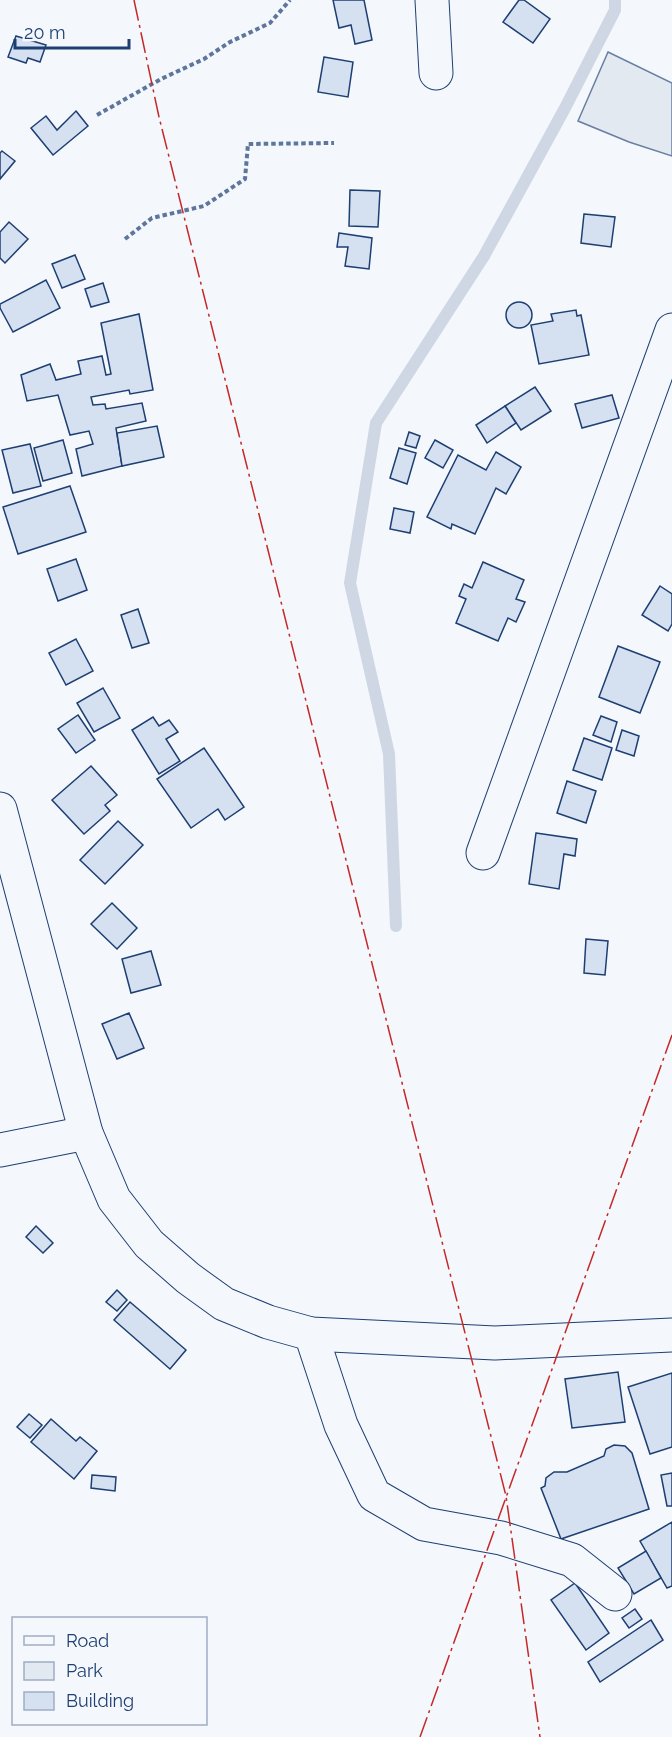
<svg xmlns="http://www.w3.org/2000/svg" width="672" height="1737" font-family="Raleway,sans-serif">
  <style>
    .green { fill: #e3e9f0; stroke: #687fa3; stroke-width: 1.5 }
    .lines { fill: none; stroke-linecap: round; stroke-linejoin: round }
    .stream { stroke: #cfd7e4; stroke-width: 12 }
    .building { fill: #d5e0f0; stroke: #1d3f73; stroke-width: 1.5 }
    .street-casing { stroke: #1d3f73; stroke-width: 35 }
    .path { stroke: #5e769c; stroke-width: 4; stroke-dasharray: 4.5 3; stroke-linecap: butt }
    .street { stroke: #f4f7fb; stroke-width: 33 }
    .power { stroke: #c62828; stroke-width: 1.5; stroke-dasharray: 21 4.5 3 4.5; stroke-linecap: butt }
  </style>
  <rect width="100%" height="100%" fill="#f4f7fb"/>
  <path class="green" d="M608,52L672,83V156L629,142L578,121Z"/>
  <g class="lines">
    <path class="stream" d="M396,926L389,754L350,583L376,423L484,256L565,108L615,10V0"/>
  </g>
  <g class="building">
    <path d="M333,0H364L372,40L355,44L351,25L339,28Z"/>
    <path d="M519,0H524L550,19L533,43L503,22Z"/>
    <path d="M16,36L46,45L40,62L28,58L26,63L8,57Z"/>
    <path d="M324,57L353,62L348,97L318,92Z"/>
    <path d="M76,111L88,126L53,155L31,128L46,116L57,130Z"/>
    <path d="M2,151L15,161L0,179V153Z"/>
    <path d="M350,190L380,191L378,227L349,226Z"/>
    <path d="M584,214L615,217L611,247L581,243Z"/>
    <path d="M9,222L28,239L5,263L0,258V232Z"/>
    <path d="M339,233L372,238L369,269L345,266L348,247H337Z"/>
    <path d="M75,255L85,279L62,288L52,264Z"/>
    <path d="M46,280L60,308L13,332L0,308V304Z"/>
    <path d="M103,283L109,302L91,307L85,289Z"/>
    <circle cx="519" cy="315" r="13"/>
    <path d="M576,310L577,316L581,315L589,355L539,364L531,325L553,321L551,314Z"/>
    <path d="M139,314L153,390L130,394L129,390L91,397L93,405L105,404L106,409L142,403L146,421L116,428L122,466L82,476L76,449L93,444L89,431L70,435L58,395L27,401L21,375L50,364L56,380L81,374L78,361L102,356L106,375L111,374L101,323Z"/>
    <path d="M535,387L551,411L521,430L505,406Z"/>
    <path d="M612,395L619,418L582,428L575,404Z"/>
    <path d="M505,406L516,423L487,443L476,425Z"/>
    <path d="M157,426L164,457L122,466L117,433Z"/>
    <path d="M409,432L420,436L416,448L405,445Z"/>
    <path d="M63,440L72,473L43,481L34,448Z"/>
    <path d="M435,440L453,450L443,468L425,458Z"/>
    <path d="M30,444L41,486L13,493L2,450Z"/>
    <path d="M399,448L416,453L407,484L390,478Z"/>
    <path d="M496,452L521,467L506,494L496,488L475,534L452,524L451,529L427,517L458,455L486,470Z"/>
    <path d="M70,486L86,532L18,554L3,507Z"/>
    <path d="M394,508L414,512L410,533L390,529Z"/>
    <path d="M76,559L87,590L58,601L47,569Z"/>
    <path d="M483,562L524,580L516,599L525,602L516,622L508,618L498,641L456,623L466,599L459,596L464,584L472,588Z"/>
    <path d="M660,586L672,594V624L668,631L642,615Z"/>
    <path d="M138,609L149,643L132,648L121,615Z"/>
    <path d="M76,639L93,671L66,685L49,653Z"/>
    <path d="M618,646L660,662L640,713L599,697Z"/>
    <path d="M103,688L120,718L94,732L77,703Z"/>
    <path d="M78,715L95,740L76,753L58,729Z"/>
    <path d="M601,716L617,722L611,742L593,735Z"/>
    <path d="M153,717L159,726L169,720L178,732L166,739L180,761L159,774L132,730Z"/>
    <path d="M622,730L639,736L634,756L616,750Z"/>
    <path d="M584,738L612,748L602,780L573,770Z"/>
    <path d="M204,748L244,807L225,820L218,809L191,828L157,779Z"/>
    <path d="M91,766L117,795L105,805L110,811L84,834L52,800Z"/>
    <path d="M567,781L596,791L586,823L557,813Z"/>
    <path d="M118,821L143,845L105,884L80,860Z"/>
    <path d="M536,833L577,839L575,856L564,854L559,889L529,884Z"/>
    <path d="M112,903L137,928L117,949L91,924Z"/>
    <path d="M586,939L608,941L605,975L584,973Z"/>
    <path d="M151,951L161,985L131,993L122,959Z"/>
    <path d="M129,1013L144,1048L117,1059L102,1024Z"/>
    <path d="M36,1226L53,1243L43,1253L26,1237Z"/>
    <path d="M117,1290L127,1300L117,1311L106,1302Z"/>
    <path d="M130,1302L186,1350L170,1369L114,1320Z"/>
    <path d="M618,1372L625,1422L572,1428L565,1379Z"/>
    <path d="M672,1373V1447L650,1454L628,1387Z"/>
    <path d="M29,1414L42,1425L30,1438L17,1427Z"/>
    <path d="M51,1419L76,1441L80,1437L97,1451L74,1479L31,1442Z"/>
    <path d="M614,1445L625,1446L632,1453L649,1509L561,1539L541,1488L545,1486L546,1478L554,1472H567L604,1456L606,1449Z"/>
    <path d="M672,1473V1506H667L661,1475Z"/>
    <path d="M92,1475L116,1477L115,1491L91,1488Z"/>
    <path d="M672,1522V1586L667,1588L640,1541Z"/>
    <path d="M646,1551L661,1578L634,1594L618,1568Z"/>
    <path d="M575,1583L609,1633L586,1650L551,1600Z"/>
    <path d="M635,1609L642,1619L629,1628L622,1618Z"/>
    <path d="M651,1620L663,1640L600,1682L588,1662Z"/>
  </g>
  <g class="lines">
    <g class="street-casing">
      <g id="street">
        <path d="M432,0L436,73"/>
        <path d="M0,809L86,1133L114,1199L149,1244L188,1278L224,1304L268,1322L311,1334L495,1343L672,1335"/>
        <path d="M483,853L672,330"/>
        <path d="M0,1150L86,1133"/>
        <path d="M311,1334L341,1425L374,1495L424,1524L501,1538L572,1560L615,1594"/>
      </g>
    </g>
    <g class="path">
      <path d="M97,115L161,79L204,59L230,42L270,23L290,0"/>
      <path d="M125,239L152,218L204,206L245,179L248,144L334,143"/>
    </g>
    <use href="#street" class="street"/>
    <g class="power">
      <path d="M134,0L159,117L506,1496L540,1737"/>
      <path d="M420,1737L672,1035"/>
    </g>
  </g>
  <rect x="12" y="1617" width="195" height="108" fill="#f4f7fb" stroke="#9eadc5" stroke-width="1.5"/>
  <rect x="24" y="1636" width="30" height="9" fill="#f4f7fb" stroke="#9eadc5" stroke-width="1.5"/>
  <text x="66" y="1647" font-size="18" fill="#1d3f73">Road</text>
  <rect x="24" y="1662" width="30" height="18" fill="#e3e9f0" stroke="#9eadc5" stroke-width="1.5"/>
  <text x="66" y="1677" font-size="18" fill="#1d3f73">Park</text>
  <rect x="24" y="1692" width="30" height="18" fill="#d5e0f0" stroke="#9eadc5" stroke-width="1.5"/>
  <text x="66" y="1707" font-size="18" fill="#1d3f73">Building</text>
  <path d="M15 39v9h114v-9" fill="none" stroke="#1d3f73" stroke-width="3"/>
  <text x="24" y="39" font-size="18" fill="#1d3f73" stroke="#f4f7fb" stroke-width="4.5" paint-order="stroke">20 m</text>
</svg>
